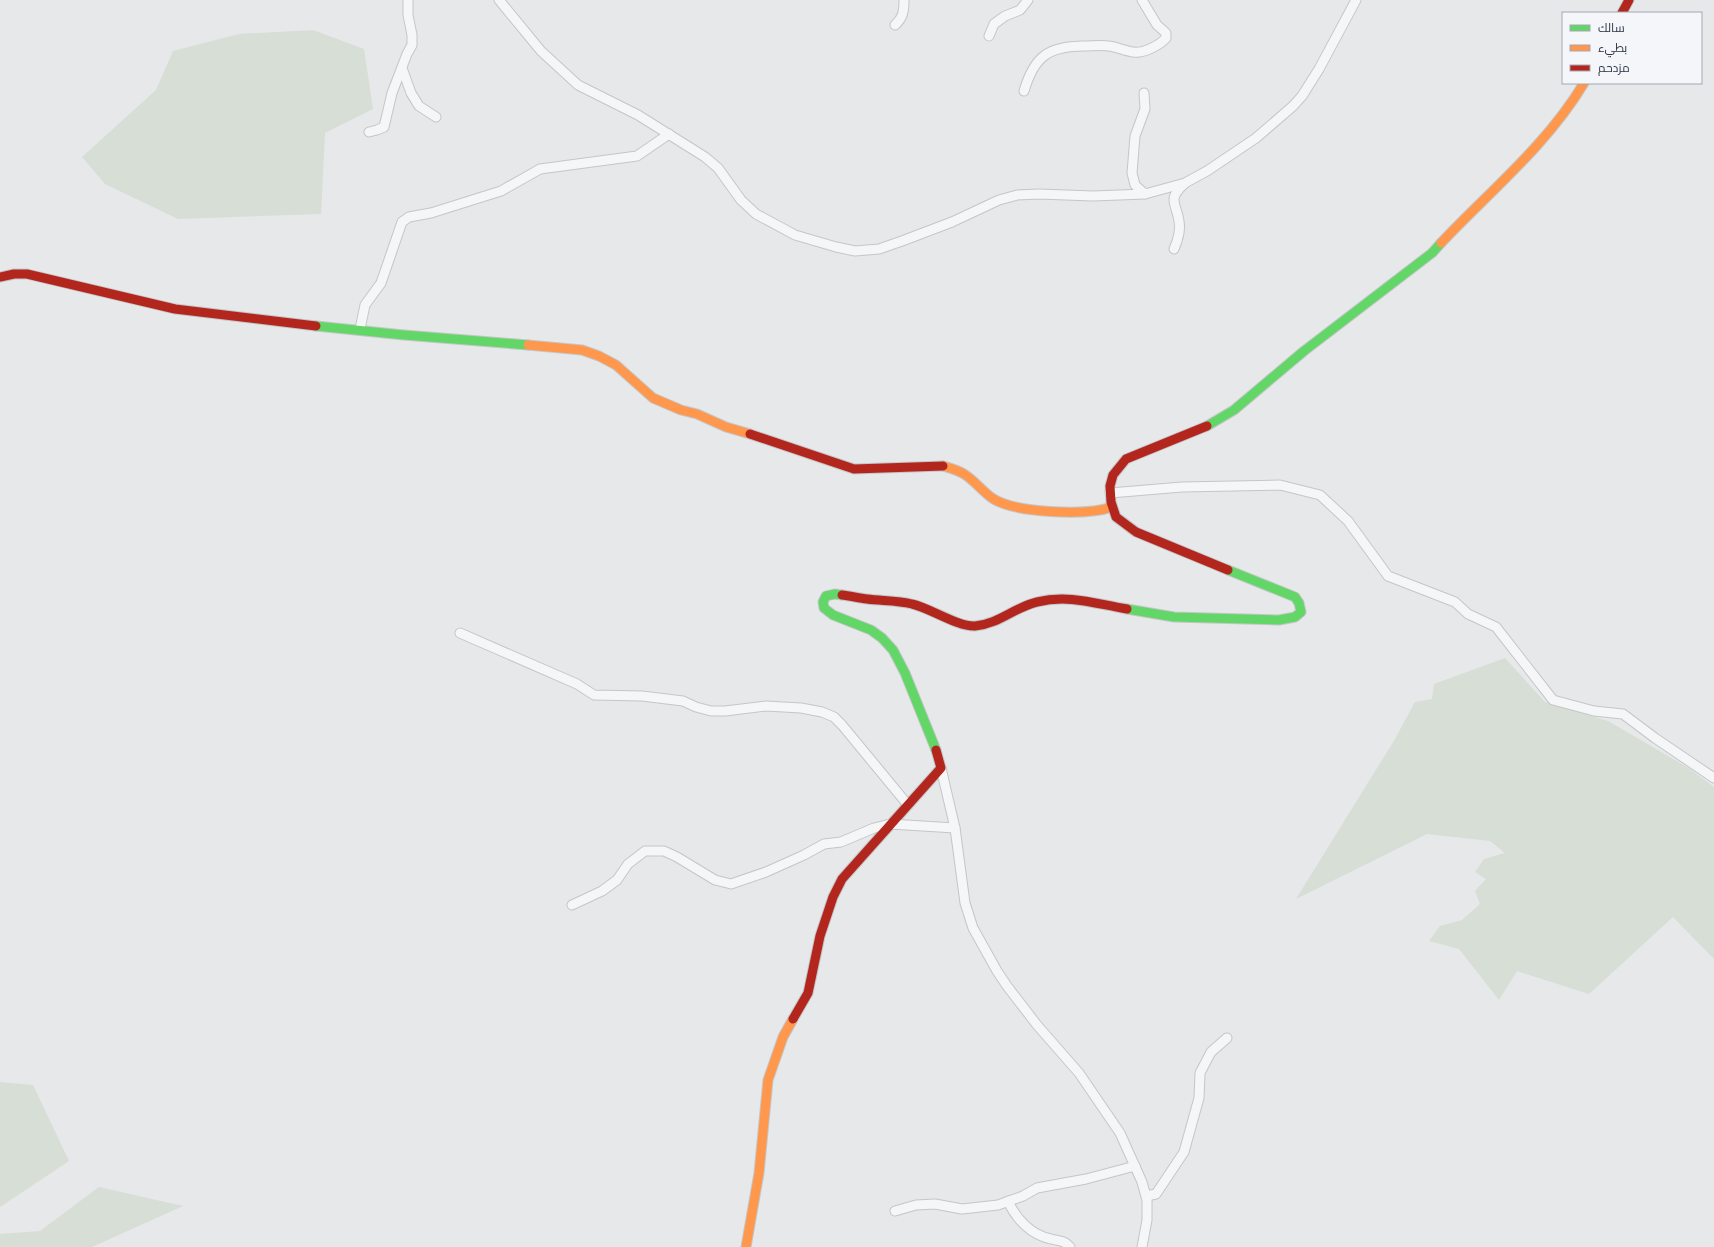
<svg xmlns="http://www.w3.org/2000/svg" width="1714" height="1247" font-family="Signika,Cairo,sans-serif">
  <style>
    .green { fill: #d6ded6 }
    .lines { fill: none; stroke-linecap: round; stroke-linejoin: round }
    .street-casing { stroke: #c4c6c8; stroke-width: 11 }
    .fast-casing { stroke: #c4c6c8; stroke-width: 11 }
    .slow-casing { stroke: #c4c6c8; stroke-width: 11 }
    .jam-casing { stroke: #c4c6c8; stroke-width: 11 }
    .street { stroke: #f5f6f7; stroke-width: 9 }
    .fast { stroke: #63d668; stroke-width: 9 }
    .slow { stroke: #ff974d; stroke-width: 9 }
    .jam { stroke: #b3261e; stroke-width: 9 }
  </style>
  <rect width="100%" height="100%" fill="#e6e8ea"/>
  <g class="green">
    <path d="M313,30L364,49L373,109L325,133L321,214L178,219L105,184L82,157L156,90L173,51L239,34Z"/>
    <path d="M1505,658L1545,702L1608,721L1687,767L1714,787V959L1673,917L1589,994L1517,971L1499,1000L1459,949L1429,941L1440,926L1462,920L1480,904L1475,891L1486,879L1475,872L1484,859L1505,853L1490,841L1427,834L1296,899L1395,739L1415,702L1432,699L1434,684Z"/>
    <path d="M0,1082L33,1085L69,1161L0,1207Z"/>
    <path d="M99,1187L183,1206L92,1247H0V1234L40,1231Z"/>
  </g>
  <g class="lines">
    <g class="street-casing">
      <g id="street">
        <path d="M499,0L541,51L578,85L638,115L705,157L718,168L741,200L756,214L795,235L836,247L855,251L879,249L902,241L952,222L999,200L1017,195L1039,194L1093,196L1145,194L1185,183L1207,171L1256,138L1293,106L1302,96L1319,69L1356,0"/>
        <path d="M895,25C903,18 904,11 904,0"/>
        <path d="M989,36L994,24L1005,16L1020,10L1028,0"/>
        <path d="M402,68L411,93L419,106L436,117"/>
        <path d="M1024,91C1034,57 1048,46 1084,46C1092,46 1101,45 1109,46C1117,47 1125,51 1133,52C1143,54 1160,45 1166,38V33L1157,25L1142,0"/>
        <path d="M1144,93L1145,109L1135,136L1132,173L1135,185L1145,194"/>
        <path d="M369,132L377,130L384,127L392,93L407,54L412,45V35L408,15V0"/>
        <path d="M1174,249C1178,240 1181,231 1179,221C1176,202 1167,200 1184,184"/>
        <path d="M360,329L365,305L381,283L402,222L409,217L431,213L501,191L540,169L637,156L669,134"/>
        <path d="M1110,493L1182,487L1280,485L1320,495L1348,521L1388,576L1455,602L1468,614L1496,627L1553,700L1594,711L1623,714L1655,738L1714,778"/>
        <path d="M460,633L577,684L594,695L642,696L683,701L696,707L711,711H725L766,706L801,708L822,712L834,717L842,725L908,805"/>
        <path d="M941,768L955,828L965,903L973,928L997,971L1007,986L1037,1025L1079,1073L1120,1133L1142,1182L1147,1200V1220L1142,1247"/>
        <path d="M572,905L602,891L617,880L628,864L645,851H664L677,857L715,880L731,884L766,872L804,855L824,844L841,842L874,828L890,824L955,828"/>
        <path d="M1146,1196L1156,1194L1184,1152L1199,1098L1200,1073L1211,1052L1227,1038"/>
        <path d="M1008,1201C1016,1219 1031,1235 1051,1239C1059,1241 1064,1240 1070,1247"/>
        <path d="M895,1211L916,1205L935,1204L962,1209L998,1205L1023,1196L1037,1188L1086,1179L1135,1166"/>
      </g>
    </g>
    <g class="fast-casing">
      <g id="fast">
        <path d="M316,326L404,335L528,345"/>
        <path d="M1207,426L1234,410L1304,351L1432,253L1441,243"/>
        <path d="M842,595L835,594L826,596L823,602L824,608L833,615L871,630L882,638L893,650L905,673L936,750"/>
        <path d="M1127,609L1174,617L1279,620L1295,617L1301,612L1299,603L1295,597L1228,570"/>
      </g>
    </g>
    <g class="slow-casing">
      <g id="slow">
        <path d="M1441,243C1490,191 1547,145 1584,83"/>
        <path d="M528,345L582,350L599,356L616,365L653,398L681,410L697,414L726,427L750,434"/>
        <path d="M943,466C950,468 958,470 964,474C974,480 982,491 992,498C1014,513 1086,516 1112,507"/>
        <path d="M746,1247L759,1173L768,1080L783,1037L793,1019"/>
      </g>
    </g>
    <g class="jam-casing">
      <g id="jam">
        <path d="M1622,13L1629,0"/>
        <path d="M0,277L14,274H27L175,309L316,326"/>
        <path d="M1207,426L1126,459L1113,475L1110,486L1111,502L1116,517L1136,532L1228,570"/>
        <path d="M750,434L854,469L943,466"/>
        <path d="M842,595C850,596 859,598 867,599C882,601 897,600 912,604C930,608 958,627 975,626C999,624 1015,607 1037,602C1069,594 1096,604 1127,609"/>
        <path d="M793,1019L808,993L820,936L833,897L842,879L941,768L936,750"/>
      </g>
    </g>
    <use href="#street" class="street"/>
    <use href="#fast" class="fast"/>
    <use href="#slow" class="slow"/>
    <use href="#jam" class="jam"/>
  </g>
  <rect x="1562" y="12" width="140" height="72" fill="#f4f6f9" stroke="#a4a8b1"/>
  <rect x="1570" y="25" width="20" height="6" fill="#63d668" stroke="#a4a8b1"/>
  <text x="1598" y="32" font-size="12" fill="#2b3445">سالك</text>
  <rect x="1570" y="45" width="20" height="6" fill="#ff974d" stroke="#a4a8b1"/>
  <text x="1598" y="52" font-size="12" fill="#2b3445">بطيء</text>
  <rect x="1570" y="65" width="20" height="6" fill="#b3261e" stroke="#a4a8b1"/>
  <text x="1598" y="72" font-size="12" fill="#2b3445">مزدحم</text>
</svg>
